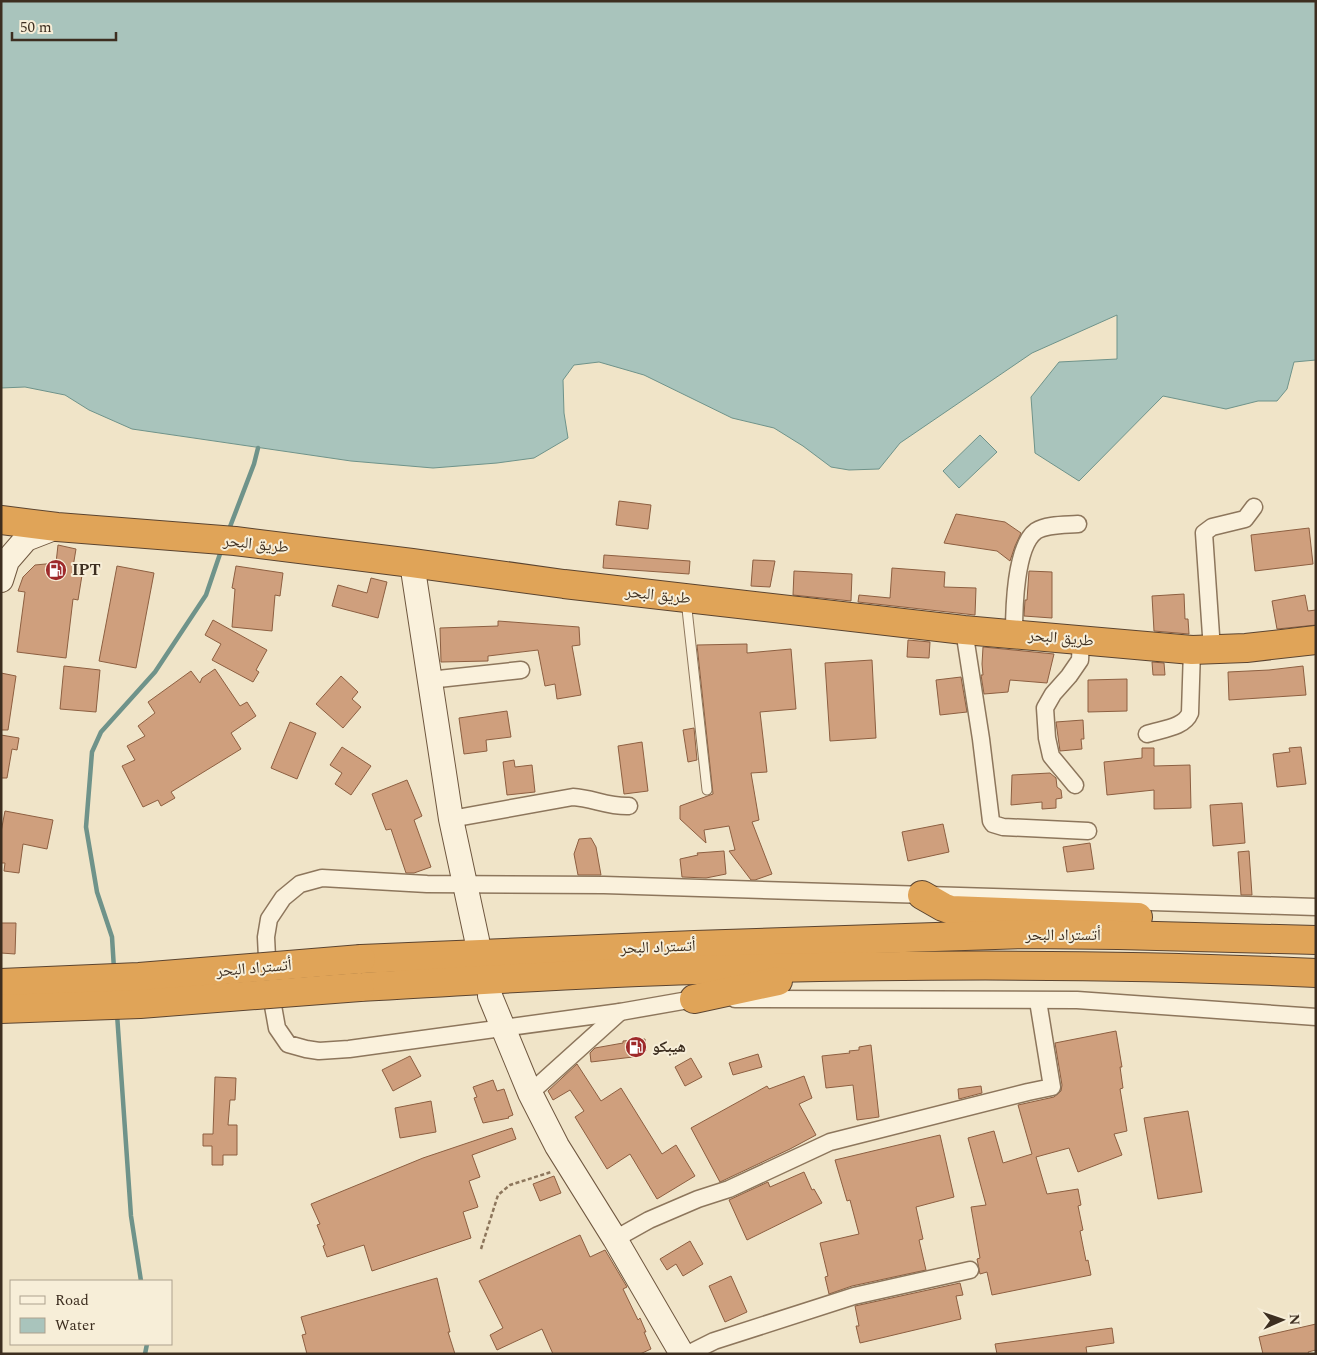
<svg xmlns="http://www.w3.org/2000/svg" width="1317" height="1355" font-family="Spectral,'Noto Naskh Arabic',serif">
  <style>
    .water { fill: #a9c4bc; stroke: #6f938a }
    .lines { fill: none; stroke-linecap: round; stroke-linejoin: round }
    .stream { stroke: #6f938a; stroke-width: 4.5 }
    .building { fill: #cf9f7d; stroke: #8d5f41 }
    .lane-casing { stroke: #8d765c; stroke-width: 11 }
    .street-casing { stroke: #8d765c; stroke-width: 19 }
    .secondary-casing { stroke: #6f573f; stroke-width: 26 }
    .highway-casing { stroke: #5b4430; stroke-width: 30 }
    .path { stroke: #8d765c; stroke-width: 2.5; stroke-dasharray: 4 2.5; stroke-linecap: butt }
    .lane { stroke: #faf1dc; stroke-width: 9 }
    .street { stroke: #faf1dc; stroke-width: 16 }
    .secondary { stroke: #faf1dc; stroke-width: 24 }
    .highway { stroke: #e0a458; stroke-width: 28 }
    .highway-bridge-casing { stroke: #5b4430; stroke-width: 30; stroke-linecap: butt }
    .highway-bridge { stroke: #e0a458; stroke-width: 28 }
    .labels { text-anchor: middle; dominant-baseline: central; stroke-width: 4; stroke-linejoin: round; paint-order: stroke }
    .street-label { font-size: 16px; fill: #3d2e20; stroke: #f7eed8 }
    .poi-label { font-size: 16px; font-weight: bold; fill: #3d2e20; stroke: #f7eed8; text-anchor: start }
  </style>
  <rect width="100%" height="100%" fill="#f0e4c8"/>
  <g class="water">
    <path d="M1,1H1316V360L1294,362L1287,389L1277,401H1258L1226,409L1163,396L1079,481L1035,453L1031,397L1059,362L1117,359V315L1032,353L900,443L879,469L849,470L831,467L803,446L774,428L732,418L644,375L599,362L574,365L563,380L564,413L568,438L534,458L497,463L433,468L351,461L132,429L89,410L65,395L25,387L1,388Z"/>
    <path d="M980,435L997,452L959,488L943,471Z"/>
  </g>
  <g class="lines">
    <g class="stream">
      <path d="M228,532L254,464L258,448"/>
      <path d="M114,969L112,937L97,892L86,827L92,752L101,732L155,672L206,595L222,548"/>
      <path d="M117,1014L131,1216L141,1281"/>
      <path d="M145,1354L147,1344"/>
    </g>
  </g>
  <g class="building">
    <path d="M619,501L651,505L648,529L616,525Z"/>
    <path d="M956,514L1005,522L1021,533L1015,546L1010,561L997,551L944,543Z"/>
    <path d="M1309,528L1313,564L1255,571L1251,535Z"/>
    <path d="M58,545L76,549L73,567L83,569L78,600L73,599L66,658L17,652L25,592L18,591L23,577L35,565L56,563Z"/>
    <path d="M604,555L690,561L689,574L603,568Z"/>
    <path d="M753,560L775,561L770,587L751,586Z"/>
    <path d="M117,566L154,573L136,668L99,661Z"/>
    <path d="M236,566L283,573L280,596L275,595L272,631L232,627L235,589L232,588Z"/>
    <path d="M892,568L945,572L944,587L976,588L975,615L858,602L859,595L890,598Z"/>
    <path d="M794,571L852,574L851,601L793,595Z"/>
    <path d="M1029,571L1052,572V618L1024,616L1025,600H1027Z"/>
    <path d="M371,578L387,582L378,618L332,606L338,585L367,593Z"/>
    <path d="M1184,594L1185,619H1188L1189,634L1154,631L1152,596Z"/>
    <path d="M1305,595L1308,611L1316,610V625L1277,629L1272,601Z"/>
    <path d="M213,620L267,650L256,670L259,672L253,682L212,660L221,644L205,635Z"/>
    <path d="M498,621L579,627L580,645L572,646L581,695L557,699L555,684L545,686L538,650L488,656V661L441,662L440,628L498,626Z"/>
    <path d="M908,640L930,642L929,658L907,657Z"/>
    <path d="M747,644V653L791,649L796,709L760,712L767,772L751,773L759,820L752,822L772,874L755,880H751L729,851L735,850L729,826L704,830L706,843L680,819V806L713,794L697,645Z"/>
    <path d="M983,647L1054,654L1047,683L1010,680L1008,692L984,694L981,675H983L982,664Z"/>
    <path d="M872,660L876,738L830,741L825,663Z"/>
    <path d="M1152,662L1164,663L1165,675H1153Z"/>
    <path d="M64,666L100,670L96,712L60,709Z"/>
    <path d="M1303,666L1306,695L1229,700L1228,672L1269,670Z"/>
    <path d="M215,669L240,706L247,702L256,716L231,733L241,749L171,792L175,798L161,806L158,800L143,807L122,766L135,760L127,746L145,736L138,726L155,713L148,702L191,671L200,683L202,678Z"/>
    <path d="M1,673L16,676L8,730H1Z"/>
    <path d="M341,676L358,692L352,699L361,707L343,728L316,704Z"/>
    <path d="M961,677L967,712L940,715L936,680Z"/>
    <path d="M1127,679V711L1088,712V680Z"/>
    <path d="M507,711L511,737L486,740L487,751L464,754L459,718Z"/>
    <path d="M1083,720L1084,739H1081L1082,749L1060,751L1056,722Z"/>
    <path d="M290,722L316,733L297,779L271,768Z"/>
    <path d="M694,728L697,760L688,762L683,730Z"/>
    <path d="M1,735L19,738L17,750L12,749L7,778H1Z"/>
    <path d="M642,742L648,791L624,794L618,746Z"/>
    <path d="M342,747L371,766L351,795L335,784L342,773L330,765Z"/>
    <path d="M1301,747L1306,784L1277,787L1273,754L1290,752L1289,748Z"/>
    <path d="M1142,748H1154V766L1190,765L1191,808L1154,809V790L1107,795L1104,762L1142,758Z"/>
    <path d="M514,760L515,767L532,765L535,792L507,795L503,762Z"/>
    <path d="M1050,773L1056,778L1057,787L1061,790L1062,798L1056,799V808L1042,809V802L1011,805L1012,775Z"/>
    <path d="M407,780L422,816L414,820L431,867L414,873H406L391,829L386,830L372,794Z"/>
    <path d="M1242,803L1245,843L1213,846L1210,805Z"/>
    <path d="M5,811L53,820L47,849L23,844L19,873L4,871L5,863H1V832Z"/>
    <path d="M943,824L949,852L908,861L902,832Z"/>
    <path d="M591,838L596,847L601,875H578L574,854L579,839Z"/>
    <path d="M1090,843L1094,869L1067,872L1063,847Z"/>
    <path d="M724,851L726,874L706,878L682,877L680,859L698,855L697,853Z"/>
    <path d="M1249,851L1252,895H1241L1238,852Z"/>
    <path d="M1,923H16L15,954L1,953Z"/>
    <path d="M1116,1031L1122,1067H1120L1123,1088L1120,1089L1127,1131L1114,1134L1122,1155L1078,1172L1069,1148L1036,1157L1047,1194L1078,1189L1081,1205L1078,1206L1083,1230L1080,1231L1086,1261L1088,1260L1091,1275L992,1295L987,1272L980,1274L977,1259L980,1258L971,1207L986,1205L968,1138L994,1131L1003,1163L1032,1154L1018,1105L1054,1097L1061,1091L1062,1085L1055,1043Z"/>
    <path d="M645,1039L646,1051L633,1052V1057L591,1062L590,1053L595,1048L623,1043V1041Z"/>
    <path d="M871,1045L879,1117L857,1120L853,1085L826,1088L822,1056L850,1053L849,1051L859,1050V1047Z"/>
    <path d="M758,1054L762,1067L733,1075L729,1063Z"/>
    <path d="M410,1056L421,1076L393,1091L382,1070Z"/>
    <path d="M691,1058L702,1077L685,1086L675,1067Z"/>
    <path d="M577,1064L601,1101L621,1088L662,1154L676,1145L695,1176L657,1199L630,1154L607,1169L575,1117L584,1111L570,1090L553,1100L548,1091Z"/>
    <path d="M804,1076L812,1098L799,1104L816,1135L790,1149L720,1182L691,1128L767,1086L769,1089Z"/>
    <path d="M215,1077L236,1078L235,1100H230L228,1125H237V1155H223V1165H212V1146H203V1134H213Z"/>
    <path d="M493,1080L497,1091L504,1089L513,1115L508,1117L509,1118L483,1123L474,1098L477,1097L473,1087Z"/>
    <path d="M981,1086L982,1093L959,1099L958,1089Z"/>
    <path d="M431,1101L436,1132L400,1138L395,1108Z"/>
    <path d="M1188,1111L1202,1192L1158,1199L1144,1118Z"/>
    <path d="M512,1128L516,1139L472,1155L480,1177L469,1181L478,1207L463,1212L471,1238L372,1271L364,1245L327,1257L323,1246L325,1245L317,1225L320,1224L311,1204L423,1158Z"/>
    <path d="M940,1135L954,1197L916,1207L923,1239L919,1240L926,1270L852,1286L829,1294L825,1277L828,1276L820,1243L859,1234L850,1200L847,1201L835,1160Z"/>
    <path d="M804,1172L812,1190L814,1189L822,1203L747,1240L729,1200L768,1182L770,1187Z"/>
    <path d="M554,1176L561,1193L540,1201L533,1184Z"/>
    <path d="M580,1235L590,1257L605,1250L627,1287L623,1289L638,1320L640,1318L646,1332H644L651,1349L640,1354H553L542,1329L497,1350L490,1335L503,1328L479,1281Z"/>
    <path d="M690,1241L703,1264L683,1276L676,1264L667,1270L660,1259Z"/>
    <path d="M731,1276L747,1312L725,1322L709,1286Z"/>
    <path d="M437,1278L450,1332H448L455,1354H307L302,1335L306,1334L301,1317Z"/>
    <path d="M960,1283L963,1295L956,1296L961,1319L860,1343L856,1326H859L855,1306Z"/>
    <path d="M1316,1324V1350L1308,1352L1309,1354H1263L1259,1337Z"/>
    <path d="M1112,1328L1114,1343L1086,1347L1087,1354H997L995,1344Z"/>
  </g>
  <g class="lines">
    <g class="lane-casing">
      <path id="lane" d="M686,600L707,790"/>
    </g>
    <g class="street-casing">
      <g id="street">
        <path d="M964,630L981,739L991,821L993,824L1003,827L1088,831"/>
        <path d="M1014,634C1014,609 1015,546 1036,531C1047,524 1065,525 1078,524"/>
        <path d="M1212,650L1204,533L1212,527L1245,519L1254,507"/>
        <path d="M429,680L521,670"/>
        <path d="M1147,734C1161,729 1184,728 1190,713L1192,650"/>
        <path d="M1075,785L1051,756L1047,738L1045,708L1053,694L1069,676L1080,660L1081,640"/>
        <path d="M451,819L573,797C592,798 609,807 629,806"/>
        <path d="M703,999H694L620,1012L349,1049L319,1051L306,1049L288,1044L277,1028L268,978L266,937L269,919L283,898L300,884L322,878L427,884L604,885L1316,907"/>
        <path d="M735,999L1077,1000L1316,1017"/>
        <path d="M530,1093L620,1012"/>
        <path d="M615,1239L649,1220L698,1199L729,1189L830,1142L1028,1092L1052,1087L1038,1001"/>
        <path d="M688,1354L714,1341L854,1296L970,1270"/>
      </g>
    </g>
    <g class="secondary-casing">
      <g id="secondary">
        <path d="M412,563L451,819L477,940"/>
        <path d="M1,580L7,561L26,539L57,527"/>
        <path d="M490,996L530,1093L557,1146L615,1239L682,1354"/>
      </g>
    </g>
    <g class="highway-casing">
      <g id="highway">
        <path d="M1,520L57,527L235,541L412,563L564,584L964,630L1192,650L1246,648L1316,640"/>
        <path d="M922,895L943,907L951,910L1138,917"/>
        <path d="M361,959L695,945L1026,934L1118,935L1316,940"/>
        <path d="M360,987C472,981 584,973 696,970C904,964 1109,963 1316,973"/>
        <path d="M694,999L778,981"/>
      </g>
    </g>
    <path class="path" d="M481,1249L498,1195L510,1185L551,1172"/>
    <use href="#lane" class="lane"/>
    <use href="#street" class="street"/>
    <use href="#secondary" class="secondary"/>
    <use href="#highway" class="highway"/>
    <g class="highway-bridge-casing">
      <g id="highway-bridge">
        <path d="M1,983L139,977L361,959"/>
        <path d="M1,1009L140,1004L360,987"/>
      </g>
    </g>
    <use href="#highway-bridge" class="highway-bridge"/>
  </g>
  <defs>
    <g id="fuel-disc" transform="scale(1.125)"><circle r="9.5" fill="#9e2a2b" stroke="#f7eed8"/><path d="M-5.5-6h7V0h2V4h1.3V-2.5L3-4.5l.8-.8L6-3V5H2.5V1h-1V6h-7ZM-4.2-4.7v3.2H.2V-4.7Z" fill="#fff"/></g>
  </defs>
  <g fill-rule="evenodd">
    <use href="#fuel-disc" x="56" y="570"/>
    <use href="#fuel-disc" x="636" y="1047"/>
  </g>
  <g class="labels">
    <g class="street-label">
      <text transform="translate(256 544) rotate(6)">طريق البحر</text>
      <text transform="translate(658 595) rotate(6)">طريق البحر</text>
      <text transform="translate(1061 638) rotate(5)">طريق البحر</text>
      <text x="1063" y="935">أتستراد البحر</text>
      <text transform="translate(658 947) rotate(-2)">أتستراد البحر</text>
      <text transform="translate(254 968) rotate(-5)">أتستراد البحر</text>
    </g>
    <g class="poi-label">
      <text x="72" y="570">IPT</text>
      <text x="652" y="1047">هيبكو</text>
    </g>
  </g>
  <rect width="1317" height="1355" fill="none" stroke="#3d2e20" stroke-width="5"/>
  <rect x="10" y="1280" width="162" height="65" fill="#f7eed8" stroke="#ada18e"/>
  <rect x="20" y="1296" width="25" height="8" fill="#faf1dc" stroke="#ada18e"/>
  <text x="55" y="1305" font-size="15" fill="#3d2e20">Road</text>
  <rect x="20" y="1318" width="25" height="15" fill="#a9c4bc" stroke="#ada18e"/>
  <text x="55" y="1330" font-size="15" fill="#3d2e20">Water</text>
  <g transform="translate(1282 1320) rotate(88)" stroke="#f7eed8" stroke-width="4" paint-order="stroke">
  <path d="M0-4L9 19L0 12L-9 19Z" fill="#3d2e20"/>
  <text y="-8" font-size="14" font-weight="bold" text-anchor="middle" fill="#3d2e20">N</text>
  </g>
  <path d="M12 32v8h104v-8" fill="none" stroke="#3d2e20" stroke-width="2.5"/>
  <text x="20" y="32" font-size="15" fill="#3d2e20" stroke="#f7eed8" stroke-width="4" paint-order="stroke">50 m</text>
</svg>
